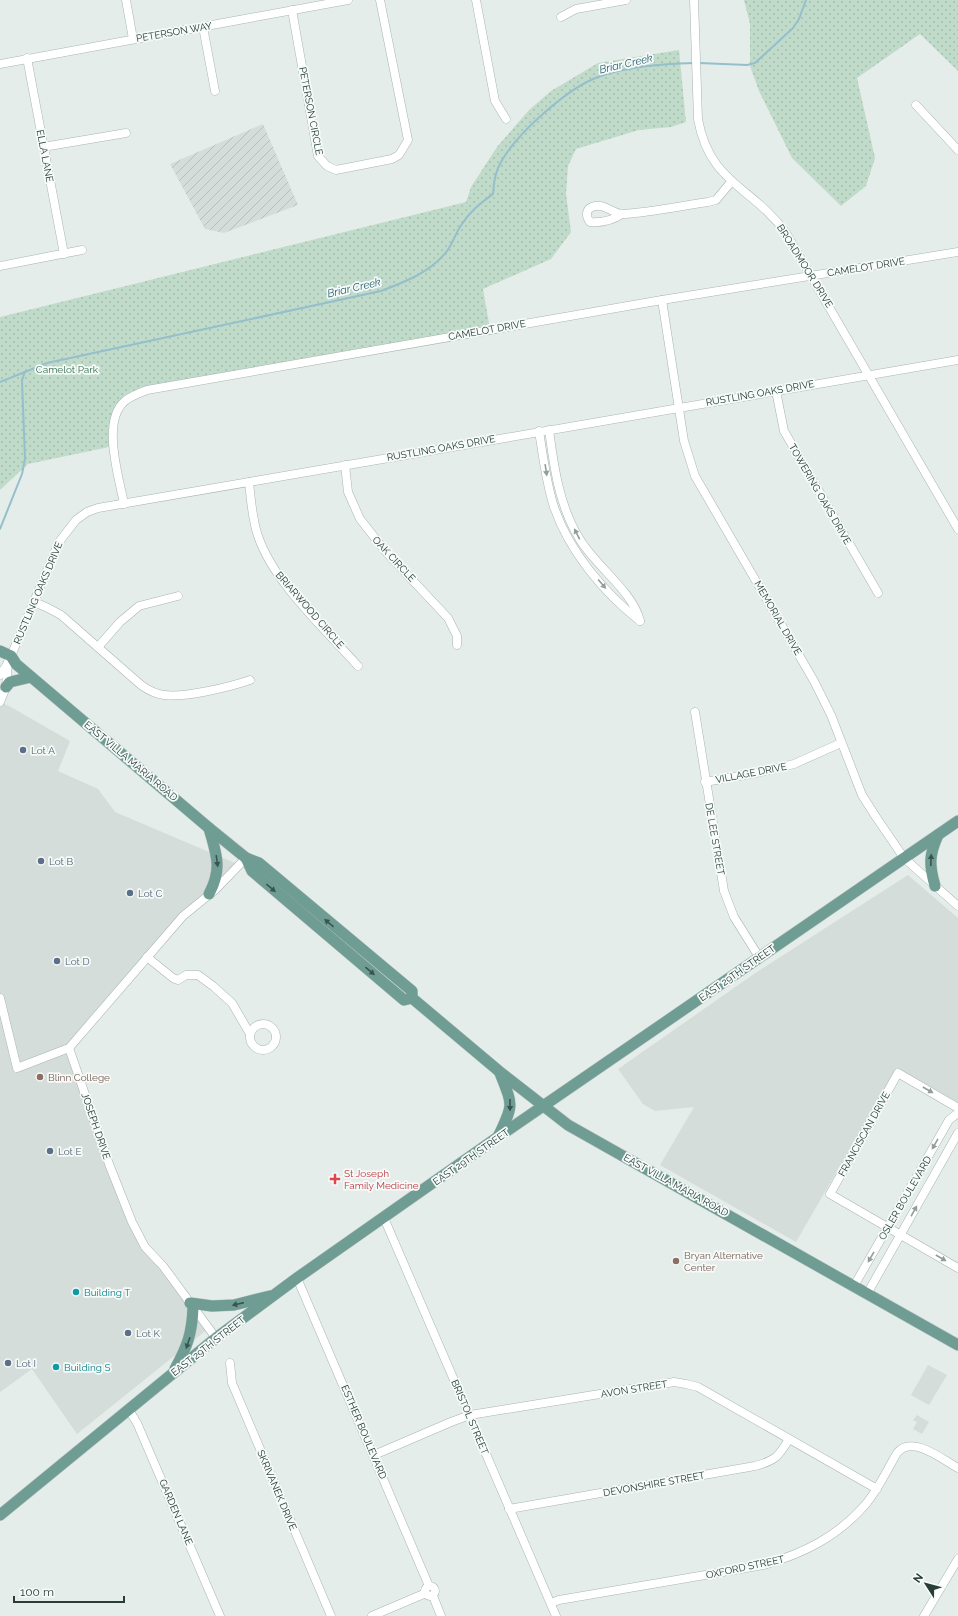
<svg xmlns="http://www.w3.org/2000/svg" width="958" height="1616" font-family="Raleway,sans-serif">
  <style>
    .built { fill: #d4ddd9 }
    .industrial { fill: url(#industrial-furrows) }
    .grass { fill: url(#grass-dots) }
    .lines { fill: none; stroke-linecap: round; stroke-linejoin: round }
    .stream { stroke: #94bfcb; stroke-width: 2 }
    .minor-casing { stroke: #a8b5b1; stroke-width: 9 }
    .major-casing { stroke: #c2c9c7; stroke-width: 12 }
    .minor { stroke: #fff; stroke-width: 8 }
    .major { stroke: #6f9d94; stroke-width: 11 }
    .oneway { fill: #929e9c }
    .oneway2 { fill: #38554f }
    .service-dot { fill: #5c6f8a; stroke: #f6faf8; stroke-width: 1.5 }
    .education-dot { fill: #8d6e63; stroke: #f6faf8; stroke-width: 1.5 }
    .health-dot { fill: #e0444e; stroke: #f6faf8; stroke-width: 1.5 }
    .culture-dot { fill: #0f9aa8; stroke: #f6faf8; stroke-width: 1.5 }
    .labels { text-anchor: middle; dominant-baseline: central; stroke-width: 3.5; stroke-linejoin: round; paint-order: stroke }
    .street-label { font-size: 10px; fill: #263d38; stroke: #f6faf8 }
    .park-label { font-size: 10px; fill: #356f4f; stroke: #f6faf8 }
    .service-label { font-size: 10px; fill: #4e5e75; stroke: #f6faf8; text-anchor: start }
    .education-label { font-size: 10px; fill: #785e54; stroke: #f6faf8; text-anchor: start }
    .health-label { font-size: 10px; fill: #be3a42; stroke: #f6faf8; text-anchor: start }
    .culture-label { font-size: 10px; fill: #0d838f; stroke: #f6faf8; text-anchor: start }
    .water-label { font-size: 11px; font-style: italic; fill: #276172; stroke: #f6faf8 }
  </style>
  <defs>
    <pattern id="industrial-furrows" width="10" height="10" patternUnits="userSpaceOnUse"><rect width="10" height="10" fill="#d4ddd9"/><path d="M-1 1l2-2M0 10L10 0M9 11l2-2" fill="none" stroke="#b6bfbb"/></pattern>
    <pattern id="grass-dots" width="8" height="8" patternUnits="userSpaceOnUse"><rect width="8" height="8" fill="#c1dbca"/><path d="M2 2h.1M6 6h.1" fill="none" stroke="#a6bdae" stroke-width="1.8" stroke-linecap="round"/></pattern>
  </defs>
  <rect width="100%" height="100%" fill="#e5edea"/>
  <g class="built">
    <path d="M0,702L9,706L70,741L58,771L98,789L115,812L235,863L69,1048L132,1222L209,1328L77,1434L32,1369L0,1392Z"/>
    <path d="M908,875L958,918V1103L896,1069L796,1242L660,1165L694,1107L655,1111L643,1104L618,1069L754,974Z"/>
    <path d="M928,1365L947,1375L929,1405L911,1395Z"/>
    <path d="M917,1415L929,1422L922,1434L913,1429L917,1422L913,1420Z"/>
  </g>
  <path class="industrial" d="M263,124L298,205L224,233L205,229L170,164Z"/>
  <g class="grass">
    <path d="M744,0H958V71L920,34L857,78L875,158L866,186L841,206L792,158L759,91L750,66V24Z"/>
    <path d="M679,50L686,122L671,127L639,130L576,149L568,166L566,194L571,232L551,259L483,289L490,329L147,390L119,409L114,446L28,464L0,490V317L466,202L471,187L497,147L529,110L551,91L598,63Z"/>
  </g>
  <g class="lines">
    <g class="stream">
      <path d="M699,63L747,65L755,63L793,28L799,19L806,0"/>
      <path d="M0,382L47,363L381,291C405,282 431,272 447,251C453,243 456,232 462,224C470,211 481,203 493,194C494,182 495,172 501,162C517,133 568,88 598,77C628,66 663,64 694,63"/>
      <path d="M0,529L22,474L25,459L22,380L25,372"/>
    </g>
    <g class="minor-casing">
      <g id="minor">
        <path d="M126,0L133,39"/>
        <path d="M476,0L495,101L506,119"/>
        <path d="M694,0L698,119C709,183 753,187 786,233L958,529"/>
        <path d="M292,10L318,156L327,166L336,170L392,159L399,155L408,140L380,0"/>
        <path d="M561,17L576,9L626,0"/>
        <path d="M203,27L215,91"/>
        <path d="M27,58L64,254"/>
        <path d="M0,64L348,0"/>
        <path d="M916,105L958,150"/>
        <path d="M43,147L126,133"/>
        <path d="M622,214C613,220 601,223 590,222C586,217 585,210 592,207C605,202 613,215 624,214C652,212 680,206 708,202L716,200L731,182"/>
        <path d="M0,266L82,250"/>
        <path d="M662,300L684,441L695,476L814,681L831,715L862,795L876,817L904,858L958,906"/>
        <path d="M776,391L784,431L878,593"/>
        <path d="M549,430C554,467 559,505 579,538C595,566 633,591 640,621"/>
        <path d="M539,431C543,456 546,482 554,507C569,551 604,593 640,621"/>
        <path d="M345,465L348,492L360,519L386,552L448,618L457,636V645"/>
        <path d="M249,482C251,500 252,519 258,536C274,583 325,629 358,666"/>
        <path d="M124,504C119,477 101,421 125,401C131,396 140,393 147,390L662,300L958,252"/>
        <path d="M34,602L48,608L61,615L141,685C148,690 155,694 164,695C184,698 230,687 250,680"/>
        <path d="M98,647L120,622L139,606L178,596"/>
        <path d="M11,656L59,542L76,520L87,512L98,508L958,360"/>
        <path d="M0,675L8,663"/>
        <path d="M0,702L6,687L8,662"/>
        <path d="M695,712L724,891L734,917L759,957"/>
        <path d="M705,782L761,772L794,764L841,743"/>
        <path d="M147,957L173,978L178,980L186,975H198L213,986L232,1003L250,1034"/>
        <path d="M0,998L17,1068L69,1048L183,916L215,890L246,858"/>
        <circle cx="263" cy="1037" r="13"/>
        <path d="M69,1048L109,1164L132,1222L145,1247L163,1266L216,1338"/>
        <path d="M958,1108L898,1073L830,1194L958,1268"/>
        <path d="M384,1218L556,1616"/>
        <path d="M297,1278L429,1586"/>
        <path d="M854,1286L949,1120L958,1113"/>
        <path d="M867,1294L958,1133"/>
        <path d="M230,1363L232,1383L331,1616"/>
        <path d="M129,1410L137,1423L220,1616"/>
        <path d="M374,1455L451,1422L470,1415L674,1382L686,1384L698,1387L877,1489"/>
        <path d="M509,1509L755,1466C775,1461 779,1456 789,1439"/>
        <circle cx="430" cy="1591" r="5"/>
        <path d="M433,1596L441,1616"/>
        <path d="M551,1603L559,1600L764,1565C804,1553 837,1537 865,1505C878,1490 887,1470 897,1453C912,1434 943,1460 958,1468"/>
        <path d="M372,1616L426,1593"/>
        <path d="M924,1616L958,1559"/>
      </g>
    </g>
    <g class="major-casing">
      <g id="major">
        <path d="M0,651L11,656L16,664L209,828L246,858L259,863L412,991V998L500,1072L568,1125L958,1345"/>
        <path d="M6,687L10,682L31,677"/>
        <path d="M209,828C216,854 223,868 209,894"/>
        <path d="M246,858L252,871L404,1000L412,998"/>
        <path d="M935,886C929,865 929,855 938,835"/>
        <path d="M498,1137C514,1104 513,1106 500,1073"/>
        <path d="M190,1303L212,1306L234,1305L270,1296"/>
        <path d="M175,1369C187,1347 192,1334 193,1308"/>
        <path d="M0,1515L216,1338L297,1278L498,1137L958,821"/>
      </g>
    </g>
    <use href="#minor" class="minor"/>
    <use href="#major" class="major"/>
  </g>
  <defs><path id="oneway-solid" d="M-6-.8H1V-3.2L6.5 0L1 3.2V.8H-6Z"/></defs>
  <g class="oneway">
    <use href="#oneway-solid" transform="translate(546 470) rotate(81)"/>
    <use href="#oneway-solid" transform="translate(577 534) rotate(-117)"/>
    <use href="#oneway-solid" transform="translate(602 584) rotate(50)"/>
    <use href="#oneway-solid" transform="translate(928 1090) rotate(30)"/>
    <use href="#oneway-solid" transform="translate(935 1144) rotate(120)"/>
    <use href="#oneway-solid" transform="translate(914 1211) rotate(-61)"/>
    <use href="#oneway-solid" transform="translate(871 1257) rotate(120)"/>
    <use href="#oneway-solid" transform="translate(941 1258) rotate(30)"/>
  </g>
  <g class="oneway2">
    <use href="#oneway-solid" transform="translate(931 860) rotate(-88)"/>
    <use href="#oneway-solid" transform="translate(217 861) rotate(82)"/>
    <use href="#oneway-solid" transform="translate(271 888) rotate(40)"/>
    <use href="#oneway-solid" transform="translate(329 923) rotate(-140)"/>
    <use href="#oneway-solid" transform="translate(370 971) rotate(40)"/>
    <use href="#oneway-solid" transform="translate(510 1105) rotate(90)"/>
    <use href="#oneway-solid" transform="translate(238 1304) rotate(167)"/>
    <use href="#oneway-solid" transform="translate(188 1343) rotate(109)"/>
  </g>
  <g class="service-dot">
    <circle cx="23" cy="750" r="4"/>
    <circle cx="41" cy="861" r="4"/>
    <circle cx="130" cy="893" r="4"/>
    <circle cx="57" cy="961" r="4"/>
    <circle cx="50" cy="1151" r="4"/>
    <circle cx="128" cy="1333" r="4"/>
    <circle cx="8" cy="1363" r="4"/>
  </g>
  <g class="education-dot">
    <circle cx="40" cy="1077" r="4"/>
    <circle cx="676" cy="1261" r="4"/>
  </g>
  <path class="health-dot" d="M333 1173h4v4h4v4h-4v4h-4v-4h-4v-4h4z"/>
  <g class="culture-dot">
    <circle cx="76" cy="1292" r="4"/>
    <circle cx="56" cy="1367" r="4"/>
  </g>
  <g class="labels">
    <g class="street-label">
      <text transform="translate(174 32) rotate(-10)">PETERSON WAY</text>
      <text transform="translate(311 111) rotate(79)">PETERSON CIRCLE</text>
      <text transform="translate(45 156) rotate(79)">ELLA LANE</text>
      <text transform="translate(805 266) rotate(58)">BROADMOOR DRIVE</text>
      <text transform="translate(866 267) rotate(-9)">CAMELOT DRIVE</text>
      <text transform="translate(487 330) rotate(-10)">CAMELOT DRIVE</text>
      <text transform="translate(760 393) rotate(-10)">RUSTLING OAKS DRIVE</text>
      <text transform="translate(441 448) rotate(-10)">RUSTLING OAKS DRIVE</text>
      <text transform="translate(820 494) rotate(60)">TOWERING OAKS DRIVE</text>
      <text transform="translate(394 559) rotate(47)">OAK CIRCLE</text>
      <text transform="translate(38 593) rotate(-67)">RUSTLING OAKS DRIVE</text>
      <text transform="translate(310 610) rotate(49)">BRIARWOOD CIRCLE</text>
      <text transform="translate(778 618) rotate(60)">MEMORIAL DRIVE</text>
      <text transform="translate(131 761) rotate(40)">EAST VILLA MARIA ROAD</text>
      <text transform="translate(751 773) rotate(-11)">VILLAGE DRIVE</text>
      <text transform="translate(715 839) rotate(80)">DE LEE STREET</text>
      <text transform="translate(737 973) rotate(-35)">EAST 29TH STREET</text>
      <text transform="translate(96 1126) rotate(71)">JOSEPH DRIVE</text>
      <text transform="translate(864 1134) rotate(-61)">FRANCISCAN DRIVE</text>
      <text transform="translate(471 1157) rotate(-35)">EAST 29TH STREET</text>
      <text transform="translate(676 1185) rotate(29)">EAST VILLA MARIA ROAD</text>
      <text transform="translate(905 1198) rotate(-60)">OSLER BOULEVARD</text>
      <text transform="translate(208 1346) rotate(-38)">EAST 29TH STREET</text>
      <text transform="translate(634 1389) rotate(-9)">AVON STREET</text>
      <text transform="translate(470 1417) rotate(67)">BRISTOL STREET</text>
      <text transform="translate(364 1432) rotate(67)">ESTHER BOULEVARD</text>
      <text transform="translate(654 1484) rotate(-10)">DEVONSHIRE STREET</text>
      <text transform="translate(277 1490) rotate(67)">SKRIVANEK DRIVE</text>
      <text transform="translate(176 1512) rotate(67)">GARDEN LANE</text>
      <text transform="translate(745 1567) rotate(-12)">OXFORD STREET</text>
    </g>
    <g class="park-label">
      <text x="67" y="369">Camelot Park</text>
    </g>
    <g class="service-label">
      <text x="31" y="750">Lot A</text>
      <text x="49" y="861">Lot B</text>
      <text x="138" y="893">Lot C</text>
      <text x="65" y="961">Lot D</text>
      <text x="58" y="1151">Lot E</text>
      <text x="136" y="1333">Lot K</text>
      <text x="16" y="1363">Lot I</text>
    </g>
    <g class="education-label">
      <text x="48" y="1077">Blinn College</text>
      <text x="684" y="1255">Bryan Alternative<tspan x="684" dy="12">Center</tspan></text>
    </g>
    <g class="health-label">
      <text x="344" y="1173">St Joseph<tspan x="344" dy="12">Family Medicine</tspan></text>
    </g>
    <g class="culture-label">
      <text x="84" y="1292">Building T</text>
      <text x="64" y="1367">Building S</text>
    </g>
    <g class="water-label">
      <text transform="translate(626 64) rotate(-13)">Briar Creek</text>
      <text transform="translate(354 288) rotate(-13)">Briar Creek</text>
    </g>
  </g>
  <g transform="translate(926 1584) rotate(306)" stroke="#f6faf8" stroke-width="3" paint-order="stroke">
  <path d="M0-3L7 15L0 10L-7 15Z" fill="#263d38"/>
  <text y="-6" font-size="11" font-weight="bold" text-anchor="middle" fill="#263d38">N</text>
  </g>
  <path d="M14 1596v6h110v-6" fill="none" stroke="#263d38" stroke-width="2"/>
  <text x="20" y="1596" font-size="12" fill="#263d38" stroke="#f6faf8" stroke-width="3" paint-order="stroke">100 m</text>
</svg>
